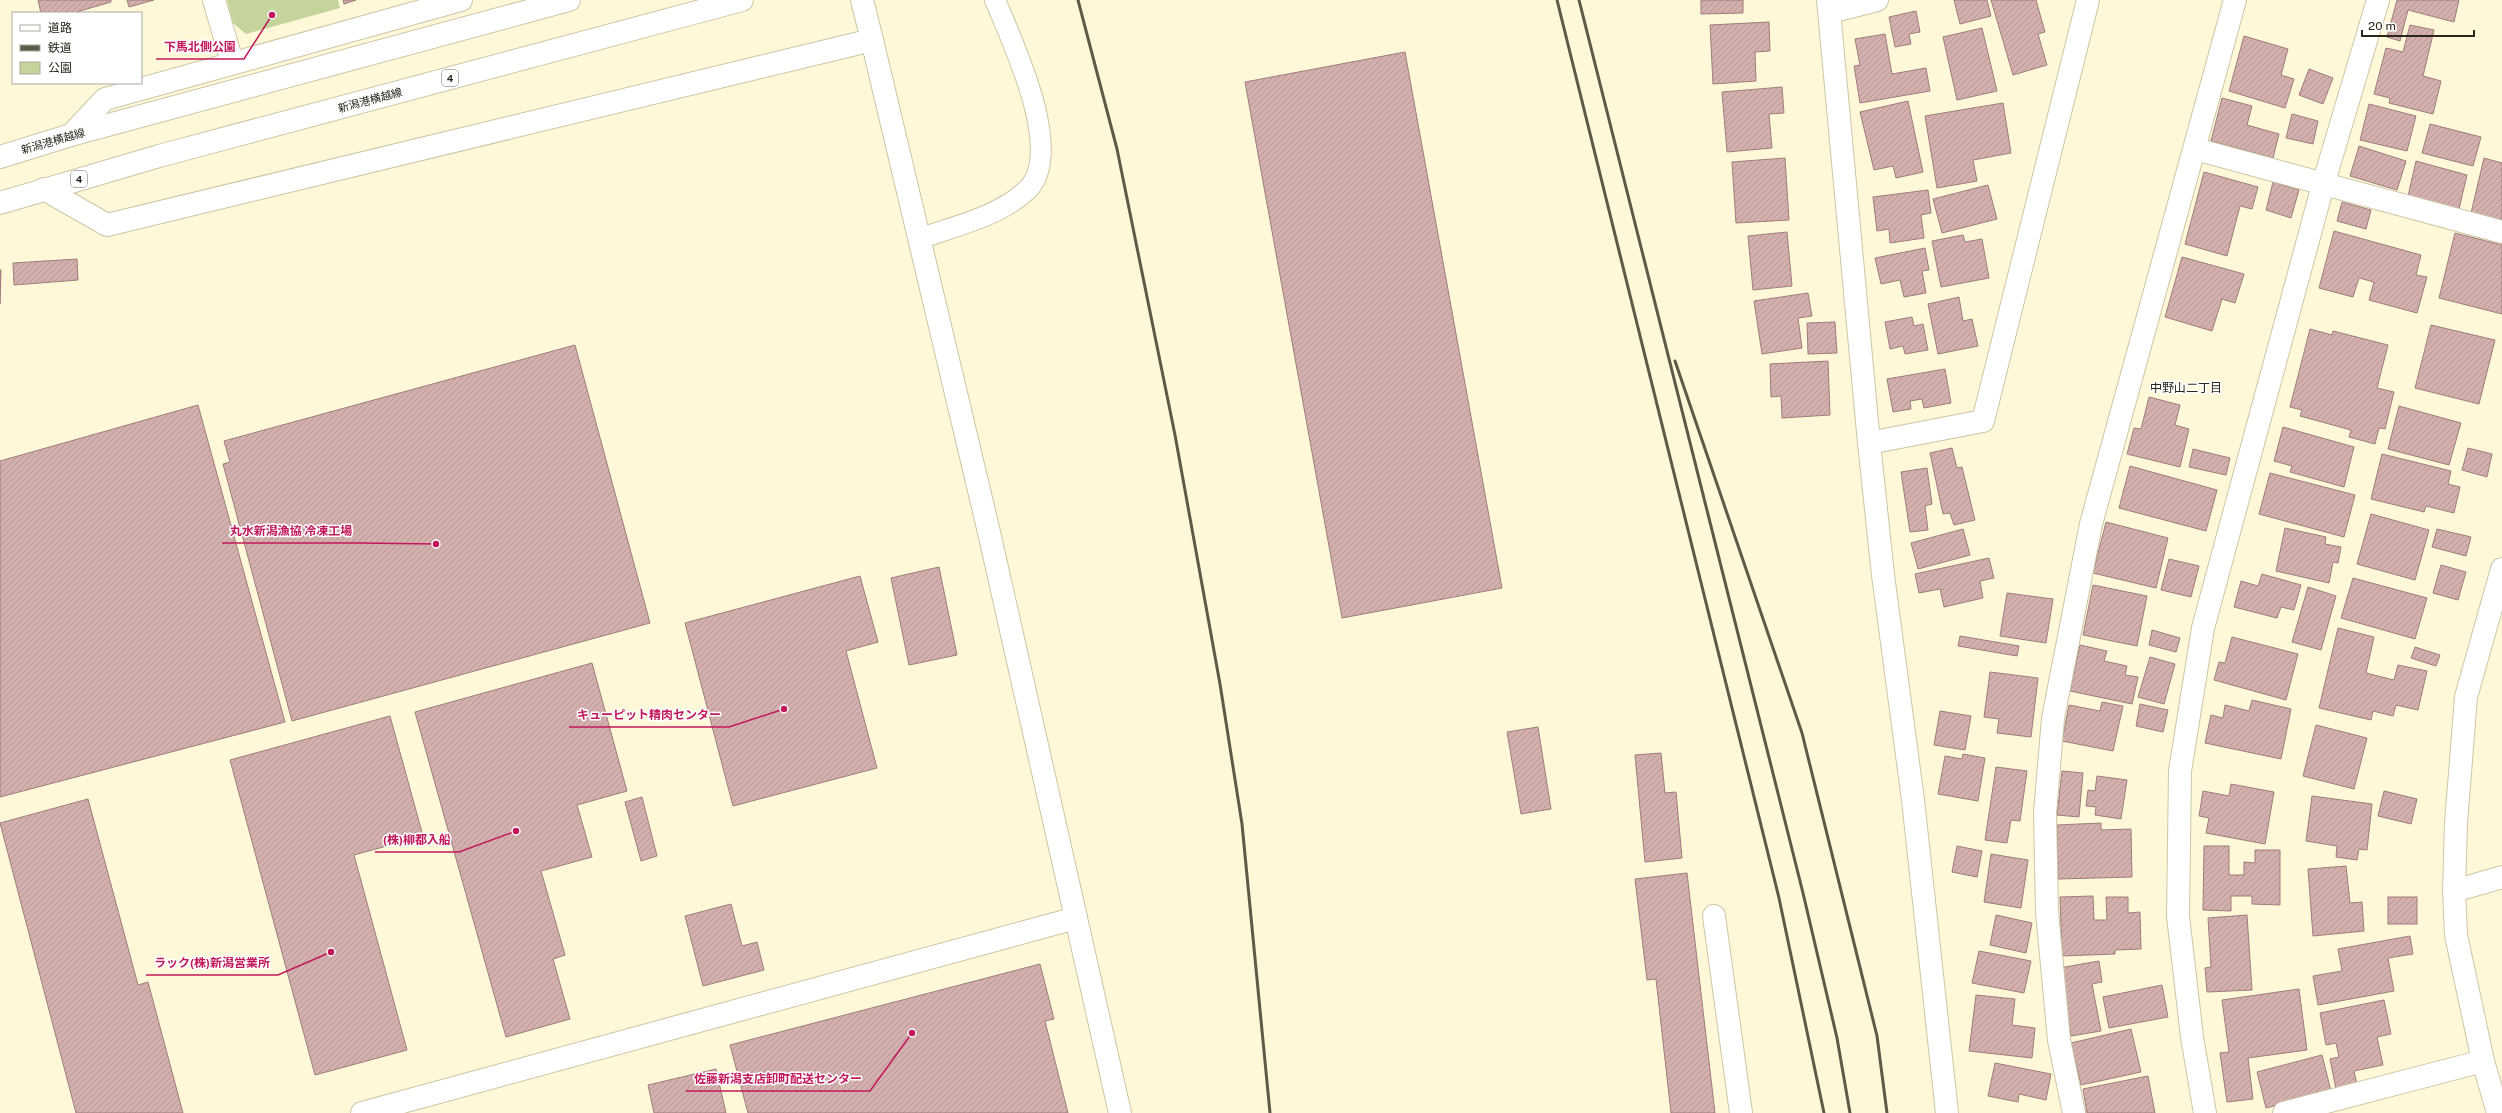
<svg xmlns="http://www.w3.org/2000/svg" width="2502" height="1113" font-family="'Public Sans','Noto Sans JP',sans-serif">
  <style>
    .park { fill: #c4d49b }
    .building { fill: url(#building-hatch); stroke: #9e7d7b }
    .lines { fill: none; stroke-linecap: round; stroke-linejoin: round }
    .lane-casing { stroke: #cbc6a7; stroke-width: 22 }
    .street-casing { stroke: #cbc6a7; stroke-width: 24 }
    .secondary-casing { stroke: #cbc6a7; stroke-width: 24 }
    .primary-casing { stroke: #cbc6a7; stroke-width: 24 }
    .lane { stroke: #fff; stroke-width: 20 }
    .street { stroke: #fff; stroke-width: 22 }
    .secondary { stroke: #fff; stroke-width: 22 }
    .primary { stroke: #fff; stroke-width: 22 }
    .rail { stroke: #5d5a49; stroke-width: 3 }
    .labels { text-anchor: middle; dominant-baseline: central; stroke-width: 3; stroke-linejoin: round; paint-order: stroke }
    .shield { fill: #fff; stroke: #69685f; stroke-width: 1 }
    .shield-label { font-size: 10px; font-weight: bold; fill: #29271b }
    .street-label { font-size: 11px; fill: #29271b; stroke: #fff }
    .neighbourhood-label { font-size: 12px; fill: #29271b; stroke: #fff }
    .leader { fill: none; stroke: #c2185b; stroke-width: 1.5 }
    .callout-dot { fill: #c2185b; stroke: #fff; stroke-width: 1.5 }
    .callout-label { font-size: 12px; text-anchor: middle; font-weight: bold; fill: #c2185b; stroke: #fff; stroke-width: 3; stroke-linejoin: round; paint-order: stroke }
  </style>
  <defs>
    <pattern id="building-hatch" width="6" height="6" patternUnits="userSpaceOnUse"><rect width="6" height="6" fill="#d3b0ae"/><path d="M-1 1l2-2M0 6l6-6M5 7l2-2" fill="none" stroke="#b59795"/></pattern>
  </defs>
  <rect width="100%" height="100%" fill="#fef8d8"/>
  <path class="park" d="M227,0H338L340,8L246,34L233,23Z"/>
  <g class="building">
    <path d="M38,0H111V2L73,13H41Z"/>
    <path d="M127,0H154L129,7Z"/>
    <path d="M343,0H356L344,4Z"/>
    <path d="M1701,0H1743V13L1701,14Z"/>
    <path d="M1954,0H1987L1991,16L1960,24Z"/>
    <path d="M1991,0H2036L2045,32L2038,34L2047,65L2013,75Z"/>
    <path d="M2397,0H2459L2454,22L2408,10L2400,41L2387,37Z"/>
    <path d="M1916,11L1920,32L1909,34L1911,44L1895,47L1889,17Z"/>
    <path d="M1769,22L1770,51L1755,52L1756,81L1713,84L1710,25Z"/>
    <path d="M2410,25L2434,30L2423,76L2441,81L2433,114L2389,103L2390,98L2374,94L2386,48L2403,52Z"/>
    <path d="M1982,28L1997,91L1957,100L1943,37Z"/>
    <path d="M1885,34L1892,74L1926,68L1930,91L1860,103L1854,66L1860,65L1855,39Z"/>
    <path d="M2244,36L2288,49L2281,75L2294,79L2285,108L2229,91Z"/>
    <path d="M1405,52L1502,588L1342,618L1245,82Z"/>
    <path d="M2309,69L2333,78L2323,104L2299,95Z"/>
    <path d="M1782,87L1784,113L1769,114L1772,148L1727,152L1722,92Z"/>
    <path d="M2222,98L2252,106L2247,125L2279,134L2273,158L2211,141Z"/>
    <path d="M1908,101L1923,172L1896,178L1893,166L1874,170L1860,112Z"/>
    <path d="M2003,103L2011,153L1973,160L1977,181L1937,188L1925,116Z"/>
    <path d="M2369,104L2416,116L2407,151L2360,140Z"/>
    <path d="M2292,114L2318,121L2313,144L2286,138Z"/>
    <path d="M2430,124L2481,137L2473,166L2422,153Z"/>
    <path d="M2359,146L2406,161L2397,190L2350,176Z"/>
    <path d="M1785,158L1789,220L1736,223L1732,162Z"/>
    <path d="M2484,158L2502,163V221L2471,213Z"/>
    <path d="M2416,161L2467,175L2459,209L2408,196Z"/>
    <path d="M2204,172L2258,187L2252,209L2240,206L2227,256L2185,244Z"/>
    <path d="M2273,182L2299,190L2291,218L2266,210Z"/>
    <path d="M1988,185L1997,219L1942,233L1933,199Z"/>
    <path d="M1928,190L1931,213L1921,215L1924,238L1890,243L1889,229L1877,231L1873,197Z"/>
    <path d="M2342,202L2371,210L2366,229L2337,221Z"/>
    <path d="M2334,231L2421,255L2416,275L2427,277L2417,313L2369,300L2374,282L2359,278L2353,297L2319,288Z"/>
    <path d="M1787,232L1792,286L1753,290L1748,236Z"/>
    <path d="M2455,233L2502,245V314L2439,298Z"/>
    <path d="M1963,235L1965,242L1982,239L1989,278L1941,287L1932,241Z"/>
    <path d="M1925,248L1929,270L1922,271L1926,293L1904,297L1900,280L1881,284L1875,258Z"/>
    <path d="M2182,257L2244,274L2235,303L2222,299L2212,331L2165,317Z"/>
    <path d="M77,259L78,280L14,285L13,263Z"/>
    <path d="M0,270H1L0,304Z"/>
    <path d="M1808,293L1812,316L1798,318L1802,348L1762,354L1754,301Z"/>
    <path d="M1959,297L1963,321L1972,319L1978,346L1938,354L1928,304Z"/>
    <path d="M1912,317L1914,326L1923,324L1928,350L1905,354L1903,346L1890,349L1885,322Z"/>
    <path d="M1835,322L1837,353L1808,354L1807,323Z"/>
    <path d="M2431,325L2495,340L2479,404L2415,388Z"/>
    <path d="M2310,329L2332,335L2333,331L2388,345L2377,388L2394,392L2385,429L2379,428L2375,444L2349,437L2351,430L2300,416L2302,410L2290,407Z"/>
    <path d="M575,345L650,623L292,721L223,464L230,462L224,441Z"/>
    <path d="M1828,361L1830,415L1782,418L1781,396L1771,397L1770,364Z"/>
    <path d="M1945,369L1951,403L1924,408L1922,399L1910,401L1911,409L1893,412L1887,379Z"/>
    <path d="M2149,397L2180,405L2175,425L2189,429L2180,467L2127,454L2134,428L2141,429Z"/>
    <path d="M198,405L285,722L0,797V461Z"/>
    <path d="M2399,406L2461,423L2449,465L2388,449Z"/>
    <path d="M2283,427L2354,447L2344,487L2290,472L2292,466L2274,461Z"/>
    <path d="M1952,448L1957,468L1962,467L1975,520L1954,525L1950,513L1943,514L1930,453Z"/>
    <path d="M2468,448L2492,454L2487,477L2462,470Z"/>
    <path d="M2193,449L2230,458L2226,475L2189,467Z"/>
    <path d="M2382,454L2451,471L2448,484L2460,487L2454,513L2426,506L2424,512L2371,499Z"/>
    <path d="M2130,466L2217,490L2206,531L2119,508Z"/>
    <path d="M1927,468L1932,504L1925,506L1928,530L1910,532L1901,472Z"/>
    <path d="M2270,473L2355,495L2344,537L2259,514Z"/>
    <path d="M2371,514L2429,530L2415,580L2357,564Z"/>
    <path d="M2106,522L2168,538L2156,588L2093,573Z"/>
    <path d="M2285,528L2326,537L2325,544L2341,547L2338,563L2333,562L2329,583L2276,571Z"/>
    <path d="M1963,529L1970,555L1918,569L1911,543Z"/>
    <path d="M2437,529L2471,537L2466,556L2432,547Z"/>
    <path d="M1989,558L1994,578L1980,581L1983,598L1944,607L1940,589L1919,593L1915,574Z"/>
    <path d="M2169,559L2199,566L2191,597L2161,590Z"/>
    <path d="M2441,565L2466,572L2458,600L2433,593Z"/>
    <path d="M939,567L957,655L909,665L891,578Z"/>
    <path d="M2262,574L2301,585L2294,610L2281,607L2277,618L2234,607L2241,581L2258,586Z"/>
    <path d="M860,576L878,642L846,651L877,768L733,806L685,623Z"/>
    <path d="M2353,578L2427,598L2415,639L2341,618Z"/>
    <path d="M2093,585L2147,596L2137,646L2083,635Z"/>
    <path d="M2308,587L2336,596L2321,650L2292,642Z"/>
    <path d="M2007,593L2053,599L2046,643L2000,636Z"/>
    <path d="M2338,628L2374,637L2366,673L2394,680L2398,665L2427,671L2418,710L2396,705L2393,716L2373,711L2371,720L2319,708Z"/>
    <path d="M2152,630L2180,638L2176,652L2149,645Z"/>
    <path d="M1960,636L2019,646L2017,656L1958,646Z"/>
    <path d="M2232,637L2298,654L2286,700L2214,680L2219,662L2225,663Z"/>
    <path d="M2080,645L2107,651L2104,661L2127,666L2125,675L2138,677L2132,704L2070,691Z"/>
    <path d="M2415,647L2440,655L2436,666L2411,658Z"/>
    <path d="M2150,657L2175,664L2164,704L2138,697Z"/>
    <path d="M592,663L627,791L577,805L592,857L541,871L565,955L553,959L570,1019L506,1037L415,712Z"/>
    <path d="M1990,672L2038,678L2031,737L1997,733L1999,719L1984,717Z"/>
    <path d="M2252,700L2291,709L2281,759L2205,743L2211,715L2223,718L2225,705L2249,711Z"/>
    <path d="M2102,702L2123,706L2113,751L2062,741L2069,705L2100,711Z"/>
    <path d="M2140,704L2168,710L2163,732L2136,726Z"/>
    <path d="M1940,711L1971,716L1965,750L1934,745Z"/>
    <path d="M390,716L423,836L354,855L407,1050L315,1075L230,760Z"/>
    <path d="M2316,725L2367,738L2354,789L2303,776Z"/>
    <path d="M1538,727L1551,809L1521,814L1507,732Z"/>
    <path d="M1661,753L1665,793L1676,792L1682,858L1645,862L1635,755Z"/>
    <path d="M1963,754L1985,758L1978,801L1938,794L1945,756L1962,759Z"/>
    <path d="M1996,767L2027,771L2020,821L2011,820L2007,843L1985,840Z"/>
    <path d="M2062,771L2083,773L2079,817L2057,815Z"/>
    <path d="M2097,776L2127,780L2121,819L2095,815L2096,807L2086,806L2088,790L2095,791Z"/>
    <path d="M2231,784L2274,792L2265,844L2206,833L2209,818L2199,816L2203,791L2229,796Z"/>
    <path d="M2384,791L2417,799L2411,824L2378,816Z"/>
    <path d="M2312,796L2372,804L2367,850L2359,849L2357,860L2336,857L2337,846L2306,841Z"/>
    <path d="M642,797L657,856L641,861L625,802Z"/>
    <path d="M88,799L138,985L148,982L183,1113H76L0,823Z"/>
    <path d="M2101,823V830L2131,829L2132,877L2058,879L2057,825Z"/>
    <path d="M1957,846L1982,851L1977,877L1952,872Z"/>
    <path d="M2204,846H2229V875H2244V862L2255,863V850H2280V905L2252,904V896H2231V911L2203,910Z"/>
    <path d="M1991,854L2028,860L2021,908L1984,902Z"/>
    <path d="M2346,866L2350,903L2362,902L2364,931L2313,936L2308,869Z"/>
    <path d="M1687,873L1715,1113H1671L1656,979L1647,980L1635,879Z"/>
    <path d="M2093,896L2094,920H2107L2106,897H2128V913L2140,912L2141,949L2115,950V954L2062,956L2060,897Z"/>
    <rect x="2388" y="897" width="29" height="27"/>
    <path d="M731,904L742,946L757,942L764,970L703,986L685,916Z"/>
    <path d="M1996,915L2032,923L2026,953L1990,945Z"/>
    <path d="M2247,915L2252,990L2207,992L2205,968L2211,967L2208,918Z"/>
    <path d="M2410,936L2413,954L2388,958L2394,991L2318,1005L2313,976L2342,971L2338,949Z"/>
    <path d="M1979,951L2031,961L2024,993L1972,983Z"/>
    <path d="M2099,961L2102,982L2092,984L2101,1031L2071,1036L2059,968Z"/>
    <path d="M1040,964L1054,1019L1045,1021L1068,1113H748L730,1045Z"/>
    <path d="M2162,985L2168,1017L2109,1028L2103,997Z"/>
    <path d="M2299,989L2307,1050L2248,1058L2253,1099L2227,1102L2220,1053L2229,1052L2222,1000Z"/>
    <path d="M1976,995L2015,999L2012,1025L2035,1028L2032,1058L1969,1051Z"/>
    <path d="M2384,1000L2391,1034L2377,1037L2383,1065L2354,1071L2357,1085L2336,1089L2330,1059L2339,1057L2336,1043L2326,1045L2320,1013Z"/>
    <path d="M2131,1029L2141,1072L2081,1085L2071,1043Z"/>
    <path d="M2322,1055L2331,1091L2266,1108L2257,1072Z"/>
    <path d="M1995,1063L2051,1074L2046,1100L2019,1094L2018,1102L1988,1096Z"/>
    <path d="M716,1069L726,1113H654L648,1085Z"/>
    <path d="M2148,1076L2155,1113H2087L2083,1089Z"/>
  </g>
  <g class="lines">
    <g class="lane-casing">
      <path id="lane" d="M919,239C954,226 999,217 1027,190C1066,153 1012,41 995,0"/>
    </g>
    <g class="street-casing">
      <g id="street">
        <path d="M214,0L232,62"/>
        <path d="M862,0L872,40"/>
        <path d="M1828,0L1869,443L1883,575L1913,800L1947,1113"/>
        <path d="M1830,12L1877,0"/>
        <path d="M71,135L105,99L461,0"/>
        <path d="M2195,149L2502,232"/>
        <path d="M1869,443L1983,421L2088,0"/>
        <path d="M2454,891L2502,877"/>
        <path d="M1714,916L1741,1113"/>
        <path d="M362,1113L1076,918"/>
        <path d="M2074,1113L2059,1040L2047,912L2045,813L2053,718L2091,524L2235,0"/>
        <path d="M2205,1113L2192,1037L2178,916L2180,771L2203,628L2323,185L2378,0"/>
        <path d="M2284,1113L2483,1061"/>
        <path d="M2498,1113L2483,1061L2456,935L2454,891L2456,823L2466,697L2502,569"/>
      </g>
    </g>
    <g class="secondary-casing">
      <path id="secondary" d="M44,189L107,225L872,40L988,528L1120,1113"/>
    </g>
    <g class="primary-casing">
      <g id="primary">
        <path d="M0,157L71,135L569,0"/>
        <path d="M0,203L159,156L742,0"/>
      </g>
    </g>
    <use href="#lane" class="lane"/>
    <use href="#street" class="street"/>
    <use href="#secondary" class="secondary"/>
    <use href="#primary" class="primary"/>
    <g class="rail">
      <path d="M1078,0L1117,149L1175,435L1220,684L1242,824L1270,1113"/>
      <path d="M1557,0L1779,898L1824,1113"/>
      <path d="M1579,0L1803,893L1837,1038L1850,1113"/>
      <path d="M1675,361L1802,733L1877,1036L1887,1113"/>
    </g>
  </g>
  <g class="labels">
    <g class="shield">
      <rect x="442" y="70" width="16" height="16" rx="3"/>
      <rect x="71" y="171" width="16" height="16" rx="3"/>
    </g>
    <g class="shield-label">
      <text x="450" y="78">4</text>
      <text x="79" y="179">4</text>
    </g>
    <g class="street-label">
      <text transform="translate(370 100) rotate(-15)">新潟港横越線</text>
      <text transform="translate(53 141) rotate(-16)">新潟港横越線</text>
    </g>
    <g class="neighbourhood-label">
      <text x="2186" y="388">中野山二丁目</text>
    </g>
  </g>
  <path class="leader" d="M272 15L244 59H156M436 544L360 543H222M784 709L729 727H569M516 831L459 852H375M331 952L278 975H146M912 1033L870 1091H686"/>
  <g class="callout-dot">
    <circle cx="272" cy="15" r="4"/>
    <circle cx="436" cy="544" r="4"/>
    <circle cx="784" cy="709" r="4"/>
    <circle cx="516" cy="831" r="4"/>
    <circle cx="331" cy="952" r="4"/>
    <circle cx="912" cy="1033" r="4"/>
  </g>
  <g class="callout-label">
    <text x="200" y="51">下馬北側公園</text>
    <text x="291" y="535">丸水新潟漁協 冷凍工場</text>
    <text x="649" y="719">キューピット精肉センター</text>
    <text x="417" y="844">(株)柳都入船</text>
    <text x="212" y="967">ラック(株)新潟営業所</text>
    <text x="778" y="1083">佐藤新潟支店卸町配送センター</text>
  </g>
  <rect x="12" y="12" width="130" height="72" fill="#ffffff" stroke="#a9a9a4"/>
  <rect x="20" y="25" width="20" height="6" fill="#ffffff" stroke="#a9a9a4"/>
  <text x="48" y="32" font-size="12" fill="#29271b">道路</text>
  <rect x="20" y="45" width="20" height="6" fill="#5d5a49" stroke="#a9a9a4"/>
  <text x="48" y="52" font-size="12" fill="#29271b">鉄道</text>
  <rect x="20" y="62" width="20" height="12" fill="#c4d49b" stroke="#a9a9a4"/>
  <text x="48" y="72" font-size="12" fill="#29271b">公園</text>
  <path d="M2362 30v6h112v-6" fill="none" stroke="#29271b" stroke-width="2"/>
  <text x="2368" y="30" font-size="12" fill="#29271b" stroke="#ffffff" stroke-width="3" paint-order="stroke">20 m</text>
</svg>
